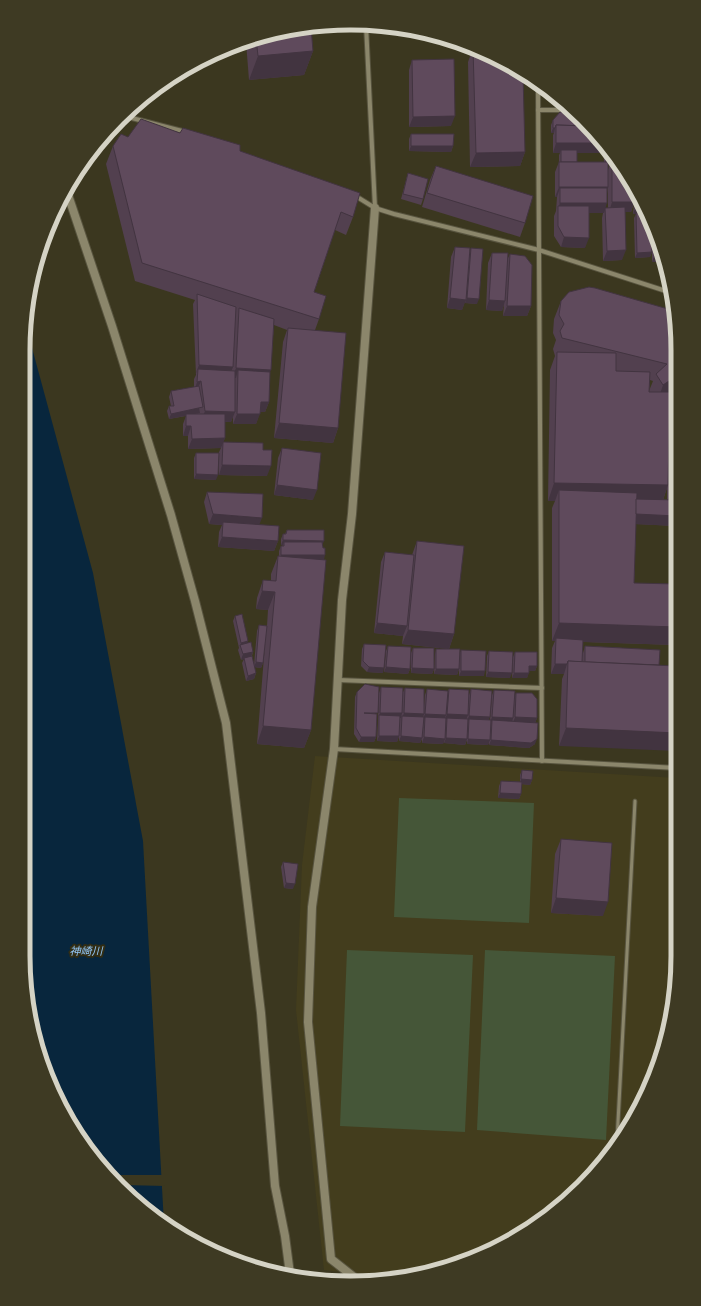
<svg xmlns="http://www.w3.org/2000/svg" width="701" height="1306" font-family="'Fira Sans','Noto Sans JP',sans-serif">
  <style>
    .built { fill: #433d1d }
    .green { fill: #455638 }
    .water { fill: #08263d }
    .pier { fill: #3b371f }
    .lines { fill: none; stroke-linecap: round; stroke-linejoin: round }
    .lane-casing { stroke: #58543f; stroke-width: 5 }
    .street-casing { stroke: #58543f; stroke-width: 6 }
    .secondary-casing { stroke: #58543f; stroke-width: 10 }
    .lane { stroke: #8b866b; stroke-width: 3 }
    .street { stroke: #8b866b; stroke-width: 4 }
    .secondary { stroke: #8b866b; stroke-width: 8 }
    .wall { fill: #52404f; fill-rule: evenodd }
    .shaded-wall { fill: #423440 }
    .building { fill: #5f4a5c; stroke: #423440 }
    .labels { text-anchor: middle; dominant-baseline: central; stroke-width: 4; stroke-linejoin: round; paint-order: stroke }
    .water-label { font-size: 11px; font-style: italic; fill: #92c6f6; stroke: #312d15 }
    .rim { fill: none; stroke: #d5d3c5; stroke-width: 5 }
  </style>
  <rect width="100%" height="100%" fill="#3b371f"/>
  <path class="built" d="M315,756L677,778V977L667,1040L634,1119L567,1202L476,1258L392,1278L324,1270L296,1010L302,865Z"/>
  <g class="green">
    <path d="M399,798L534,803L529,923L394,917Z"/>
    <path d="M347,950L473,955L465,1132L340,1126Z"/>
    <path d="M485,950L615,956L606,1140L477,1130Z"/>
  </g>
  <path class="water" d="M25,322L93,573L143,841L164,1224L91,1155L40,1061L23,956Z"/>
  <path class="pier" d="M112,1175H165V1186L123,1185Z"/>
  <g class="lines">
    <g class="lane-casing">
      <path id="lane" d="M617,1141L635,801"/>
    </g>
    <g class="street-casing">
      <g id="street">
        <path d="M366,25L375,208"/>
        <path d="M538,85L542,761"/>
        <path d="M538,110H571"/>
        <path d="M124,116L186,132"/>
        <path d="M354,195L375,208L394,214L539,250L672,293"/>
        <path d="M338,680L542,688"/>
        <path d="M334,749L677,768"/>
      </g>
    </g>
    <g class="secondary-casing">
      <g id="secondary">
        <path d="M66,189L112,326L171,515L195,601L226,723L261,1013L275,1186L285,1236L290,1274"/>
        <path d="M359,1281L331,1259L308,1022L312,907L334,749L342,600L352,514L375,208"/>
      </g>
    </g>
    <use href="#lane" class="lane"/>
    <use href="#street" class="street"/>
    <use href="#secondary" class="secondary"/>
  </g>
  <g class="wall">
    <path d="M266,34L313,51L304,75L249,80L246,42Z"/>
    <path d="M473,48L525,152L520,166L470,167L468,62Z"/>
    <path d="M412,60L451,126L409,127V70Z"/>
    <path d="M582,119L603,145L600,153H577V162H604L603,145L623,169L651,226L652,252L650,257L635,258L634,218L636,214H633L634,203L631,212H625L622,260L603,261L602,218L603,213H589L585,248L561,247L554,236V216L556,211L557,197H555V172L559,162V155L560,153H553V135L554,133H551V125L553,120ZM608,164H610L608,170ZM608,174V208H605L608,187Z"/>
    <path d="M180,133L240,151L353,217L346,235L335,230L314,292L319,319L315,330L338,428L333,443L274,438L283,342L287,330L274,325L270,372L269,402L265,412H260L256,424H233V416L231,422H225V438L223,442L263,450L267,476L219,475V452L221,448L188,449V436H183V424L186,416L169,419L167,411L169,406H171L169,397L171,391L194,387V379L196,375L193,304L195,300L135,281L106,164L113,146L128,137Z"/>
    <path d="M411,134L453,146L451,152L409,151V139Z"/>
    <path d="M436,166L525,223L520,237L422,207L430,180Z"/>
    <path d="M408,173L423,199L421,205L401,199Z"/>
    <path d="M652,228L661,245L652,262Z"/>
    <path d="M455,247L470,251L471,248L477,304L465,303V301L462,310L447,308L451,257Z"/>
    <path d="M492,253L507,260L510,254L531,306L527,316H503L504,304L502,311L486,310L488,263Z"/>
    <path d="M561,301L675,311L676,526L636,524L634,583L676,645L583,642V653L585,646L660,650L559,746L562,679L564,674H551L552,648L555,641H552V508L555,501H548L550,370L555,356L553,349L556,340L553,333L554,319ZM650,380L653,381L649,391ZM667,488V500H663Z"/>
    <path d="M282,448L313,500L274,495L278,458Z"/>
    <path d="M196,453L216,480L194,479V458Z"/>
    <path d="M207,492L259,525L278,541L274,551L218,547L219,532L222,525L209,524L204,502Z"/>
    <path d="M287,530L323,546L324,559L311,730L304,748L257,744L265,644L263,663L261,668L254,667L256,673L254,679L246,681L242,663L244,659L241,660L238,650L239,648L233,621L235,616L247,643L253,652L252,656L254,665L257,631L259,625L267,626L268,610L256,609L257,598L263,580L271,581V574L278,556H279V551L281,546H282L283,545H281V539L283,534H285Z"/>
    <path d="M417,541L454,634L449,649L402,644L403,636L374,633L381,562L385,552L412,555Z"/>
    <path d="M364,644L383,673L367,672L361,666L362,649Z"/>
    <path d="M388,646L410,669L408,674L384,672L386,651Z"/>
    <path d="M413,648L434,669L432,674L411,673V653Z"/>
    <path d="M436,649L459,655L461,650L484,676H459V659V669L457,675L434,674L435,654Z"/>
    <path d="M489,651L510,678L486,677L487,656Z"/>
    <path d="M515,652L537,666L535,671H529L527,678H512L513,657Z"/>
    <path d="M381,687L403,692L405,688L422,717H423L425,695L427,689L447,692L449,689L469,695L471,689L489,720H490L492,695L494,690L514,697L516,693L537,718L535,723V744L529,748L489,745V742L488,745L467,744V740L465,745L444,743V741L443,744L422,743V739L420,743L399,741V736L397,742L377,741L378,720V718L379,693Z"/>
    <path d="M357,692L377,716L376,737L374,742H359L354,734L355,697Z"/>
    <path d="M522,770L532,780L530,785L522,784L521,794L519,799L498,798L499,786L501,781L520,782V775Z"/>
    <path d="M561,839L603,916L551,913L555,854Z"/>
    <path d="M283,862L293,889L284,888L281,867Z"/>
    <path d="M668,1031L667,1040L666,1042L667,1036Z"/>
  </g>
  <g class="shaded-wall">
    <path d="M436,36L453,40H434Z"/>
    <path d="M313,51L304,75L249,80L258,56Z"/>
    <path d="M455,116L451,126L409,127L413,117Z"/>
    <path d="M553,128H555L554,133H551Z"/>
    <path d="M556,143H602L603,145L600,153H561V150L560,153H553Z"/>
    <path d="M411,146H453L451,152L409,151Z"/>
    <path d="M525,152L520,166L470,167L476,153Z"/>
    <path d="M608,154H611L619,163L612,160L610,164H604Z"/>
    <path d="M559,187H608L604,197L560,188L557,197H555Z"/>
    <path d="M612,202H634L631,212H609Z"/>
    <path d="M560,203H607L604,213H558V208Z"/>
    <path d="M635,209H643L646,214L636,213V214H633Z"/>
    <path d="M564,237L589,238L585,248L561,247Z"/>
    <path d="M626,250L622,260L603,261L607,251Z"/>
    <path d="M652,252L650,257L635,258L637,253Z"/>
    <path d="M656,252H662L664,262H652Z"/>
    <path d="M450,298L466,300L462,310L447,308Z"/>
    <path d="M467,298L479,299L477,304L465,303Z"/>
    <path d="M489,300L505,301L502,311L486,310Z"/>
    <path d="M507,306H531L527,316H503Z"/>
    <path d="M199,365L233,367L229,377L198,369L195,375Z"/>
    <path d="M236,368L271,370L267,380L238,370L236,378H232Z"/>
    <path d="M675,377L669,395L657,403L663,385Z"/>
    <path d="M201,381L197,391L194,392L197,382Z"/>
    <path d="M261,402H269L265,412H257Z"/>
    <path d="M199,408L200,413L169,419L171,414Z"/>
    <path d="M205,411L235,412L231,422L201,421Z"/>
    <path d="M237,414H260L256,424H233Z"/>
    <path d="M279,423L338,428L333,443L274,438Z"/>
    <path d="M186,426H191L188,436H183Z"/>
    <path d="M225,438L221,448L188,449L192,439Z"/>
    <path d="M222,465L271,466L267,476L219,475Z"/>
    <path d="M196,474L218,475L216,480L194,479Z"/>
    <path d="M554,483L668,485L662,503L559,490L555,501H548Z"/>
    <path d="M277,485L317,490L313,500L274,495Z"/>
    <path d="M673,485H676V503H667Z"/>
    <path d="M213,514L262,518L258,528L223,522L222,525L209,524Z"/>
    <path d="M636,514L676,516V526L632,524Z"/>
    <path d="M222,537L278,541L274,551L218,547Z"/>
    <path d="M283,540L324,541L322,546L284,542L283,545H281Z"/>
    <path d="M281,555H325L324,560H279Z"/>
    <path d="M262,591L275,592L268,610L256,609Z"/>
    <path d="M377,623L407,626L403,636L374,633Z"/>
    <path d="M559,623L676,627V645L556,641V638L555,641H552Z"/>
    <path d="M408,630L454,634L449,649L402,644Z"/>
    <path d="M248,641L246,646L240,645L239,648L241,643Z"/>
    <path d="M253,652L251,657L241,660L243,654Z"/>
    <path d="M256,662L263,663L261,668L254,667Z"/>
    <path d="M555,664H567L564,674H551Z"/>
    <path d="M529,666H537L535,671H527Z"/>
    <path d="M369,667L384,668L383,673L367,672Z"/>
    <path d="M386,667L410,669L408,674L384,672Z"/>
    <path d="M412,668L434,669L432,674L411,673Z"/>
    <path d="M436,669H459L457,675L434,674Z"/>
    <path d="M461,671H485L484,676H459Z"/>
    <path d="M488,672L512,673L510,678L486,677Z"/>
    <path d="M256,673L254,679L246,681L248,676Z"/>
    <path d="M514,673H529L527,678H512Z"/>
    <path d="M380,713H402L401,718H379V715L378,718Z"/>
    <path d="M404,713L424,714L422,719L402,718Z"/>
    <path d="M425,714L446,715L444,720L425,717L424,719H423Z"/>
    <path d="M447,714L468,715L466,720L445,719Z"/>
    <path d="M469,716L490,717L488,722L469,719L468,721H467Z"/>
    <path d="M492,717L513,718L512,723L492,720L491,722H490Z"/>
    <path d="M515,717L537,718L535,723H513Z"/>
    <path d="M263,726L311,730L304,748L257,744Z"/>
    <path d="M566,728L677,733V751L559,746Z"/>
    <path d="M379,736H399L397,742L377,741Z"/>
    <path d="M401,736L422,738L420,743L399,741Z"/>
    <path d="M361,737H376L374,742H359Z"/>
    <path d="M424,737L445,739L443,744L422,743Z"/>
    <path d="M446,738L467,739L465,745L444,743Z"/>
    <path d="M468,739L490,740L488,745L467,744Z"/>
    <path d="M537,739L535,744L529,748L489,745L491,740Z"/>
    <path d="M521,779L532,780L530,785L520,784Z"/>
    <path d="M500,793L521,794L519,799L498,798Z"/>
    <path d="M286,883L295,884L293,889L284,888Z"/>
    <path d="M556,898L608,902L603,916L551,913Z"/>
  </g>
  <g class="building">
    <path d="M311,27L313,51L258,56L256,38L266,34Z"/>
    <path d="M473,48L514,67L523,74L525,152L476,153Z"/>
    <path d="M454,59L455,116L413,117L412,60Z"/>
    <path d="M560,112H573L582,119L587,126L556,125L555,128H553V120Z"/>
    <path d="M141,119L180,133L183,128L240,145V151L360,193L353,217L341,212L314,292L326,296L319,319L142,263L113,146L121,134L128,137Z"/>
    <path d="M556,125L587,126L602,143H556Z"/>
    <path d="M411,134H454L453,146H411Z"/>
    <rect x="561" y="150" width="16" height="12"/>
    <path d="M608,150L611,154H608Z"/>
    <path d="M612,160H616L623,169L634,191V202H612Z"/>
    <rect x="559" y="162" width="49" height="25"/>
    <path d="M436,166L533,196L525,223L427,193Z"/>
    <path d="M408,173L428,179L423,199L403,194Z"/>
    <rect x="560" y="188" width="47" height="15"/>
    <path d="M636,194L643,209H635Z"/>
    <path d="M558,206H589V238L564,237L558,226Z"/>
    <path d="M625,207L626,250L607,251L605,208Z"/>
    <path d="M636,213H645L651,226L652,252L637,253Z"/>
    <path d="M656,236L661,245L662,252H656Z"/>
    <path d="M455,247L470,248L466,300L450,298Z"/>
    <path d="M471,248L483,249L479,299L467,298Z"/>
    <path d="M492,253H508L505,301L489,300Z"/>
    <path d="M510,254L525,256L532,265L531,306H507Z"/>
    <path d="M589,287L595,288L675,311V377L663,385L656,374L667,364L562,338L560,331L564,324L559,315L561,301L569,292Z"/>
    <path d="M197,294L236,307L233,367L199,365Z"/>
    <path d="M239,308L274,319L271,370L236,368Z"/>
    <path d="M288,328L346,333L338,428L279,423Z"/>
    <path d="M557,352L616,353V371L650,372L649,392H670L668,485L554,483Z"/>
    <path d="M198,369L235,371V412L205,411L201,381L197,382Z"/>
    <path d="M238,370L270,372L269,402H261L260,414H237Z"/>
    <path d="M199,386L203,407L171,414L169,406H174L171,391Z"/>
    <path d="M675,389L676,485H673Z"/>
    <path d="M186,414H225V438L192,439L191,426H186Z"/>
    <path d="M223,442L263,443V450H272L271,466L222,465Z"/>
    <path d="M282,448L321,453L317,490L277,485Z"/>
    <path d="M196,453H219L218,475L196,474Z"/>
    <path d="M559,490L637,493L634,583L676,584V627L559,623Z"/>
    <path d="M207,492L263,494L262,518L213,514Z"/>
    <path d="M636,499L676,500V516L636,514Z"/>
    <path d="M223,522L279,526L278,541L222,537Z"/>
    <path d="M287,530H324V541L283,540V534H286Z"/>
    <path d="M417,541L464,546L454,634L408,630Z"/>
    <path d="M284,542H322L323,548H325V555H281V546H284Z"/>
    <path d="M385,552L414,555L407,626L377,623Z"/>
    <path d="M278,556L326,560L311,730L263,726L275,592L262,591L263,580L276,581Z"/>
    <path d="M242,614L248,641L241,643L235,616Z"/>
    <path d="M259,625L267,626L263,663L256,662Z"/>
    <path d="M556,638L583,640L582,662L568,661L567,664H555Z"/>
    <path d="M251,642L253,652L243,654L240,645Z"/>
    <path d="M364,644L386,645L384,668L369,667L363,661Z"/>
    <path d="M388,646L411,647L410,669L386,667Z"/>
    <path d="M585,646L660,650L659,665L585,662Z"/>
    <path d="M413,648H434V669L412,668Z"/>
    <path d="M436,649H460L459,669H436Z"/>
    <path d="M461,650L486,651L485,671H461Z"/>
    <path d="M489,651L513,652L512,673L488,672Z"/>
    <path d="M515,652H537V666H529V673H514Z"/>
    <path d="M252,656L256,673L248,676L244,658Z"/>
    <path d="M568,661L676,666L677,733L566,728Z"/>
    <path d="M365,684L379,687L378,713H364L377,714L376,737H361L356,728L357,692Z"/>
    <path d="M381,687L403,688L402,713H380Z"/>
    <path d="M405,688L424,689V714L404,713Z"/>
    <path d="M427,689L448,691L446,715L425,714Z"/>
    <path d="M449,689L469,690L468,715L447,714Z"/>
    <path d="M471,689L492,691L490,717L469,716Z"/>
    <path d="M494,690L515,691L513,718L492,717Z"/>
    <path d="M516,693H532L537,699V718L515,717Z"/>
    <path d="M379,715L400,716L399,736H379Z"/>
    <path d="M402,716L424,717L422,738L401,736Z"/>
    <path d="M425,717L446,718L445,739L424,737Z"/>
    <path d="M447,718L468,719L467,739L446,738Z"/>
    <path d="M469,719L491,720L490,740L468,739Z"/>
    <path d="M492,720L538,723L537,739L531,743L491,740Z"/>
    <path d="M522,770L533,771L532,780L521,779Z"/>
    <path d="M501,781L522,782L521,794L500,793Z"/>
    <path d="M561,839L612,843L608,902L556,898Z"/>
    <path d="M283,862L298,864L295,884L286,883Z"/>
  </g>
  <g class="labels">
    <g class="water-label">
      <text x="86" y="951">神崎川</text>
    </g>
  </g>
  <path d="M0 0H701V1306H0ZM350 30H351A320 320 0 0 1 671 350V956A320 320 0 0 1 351 1276H350A320 320 0 0 1 30 956V350A320 320 0 0 1 350 30Z" fill="#3e3a23" fill-rule="evenodd"/>
  <path class="rim" d="M350 30H351A320 320 0 0 1 671 350V956A320 320 0 0 1 351 1276H350A320 320 0 0 1 30 956V350A320 320 0 0 1 350 30Z"/>
</svg>
